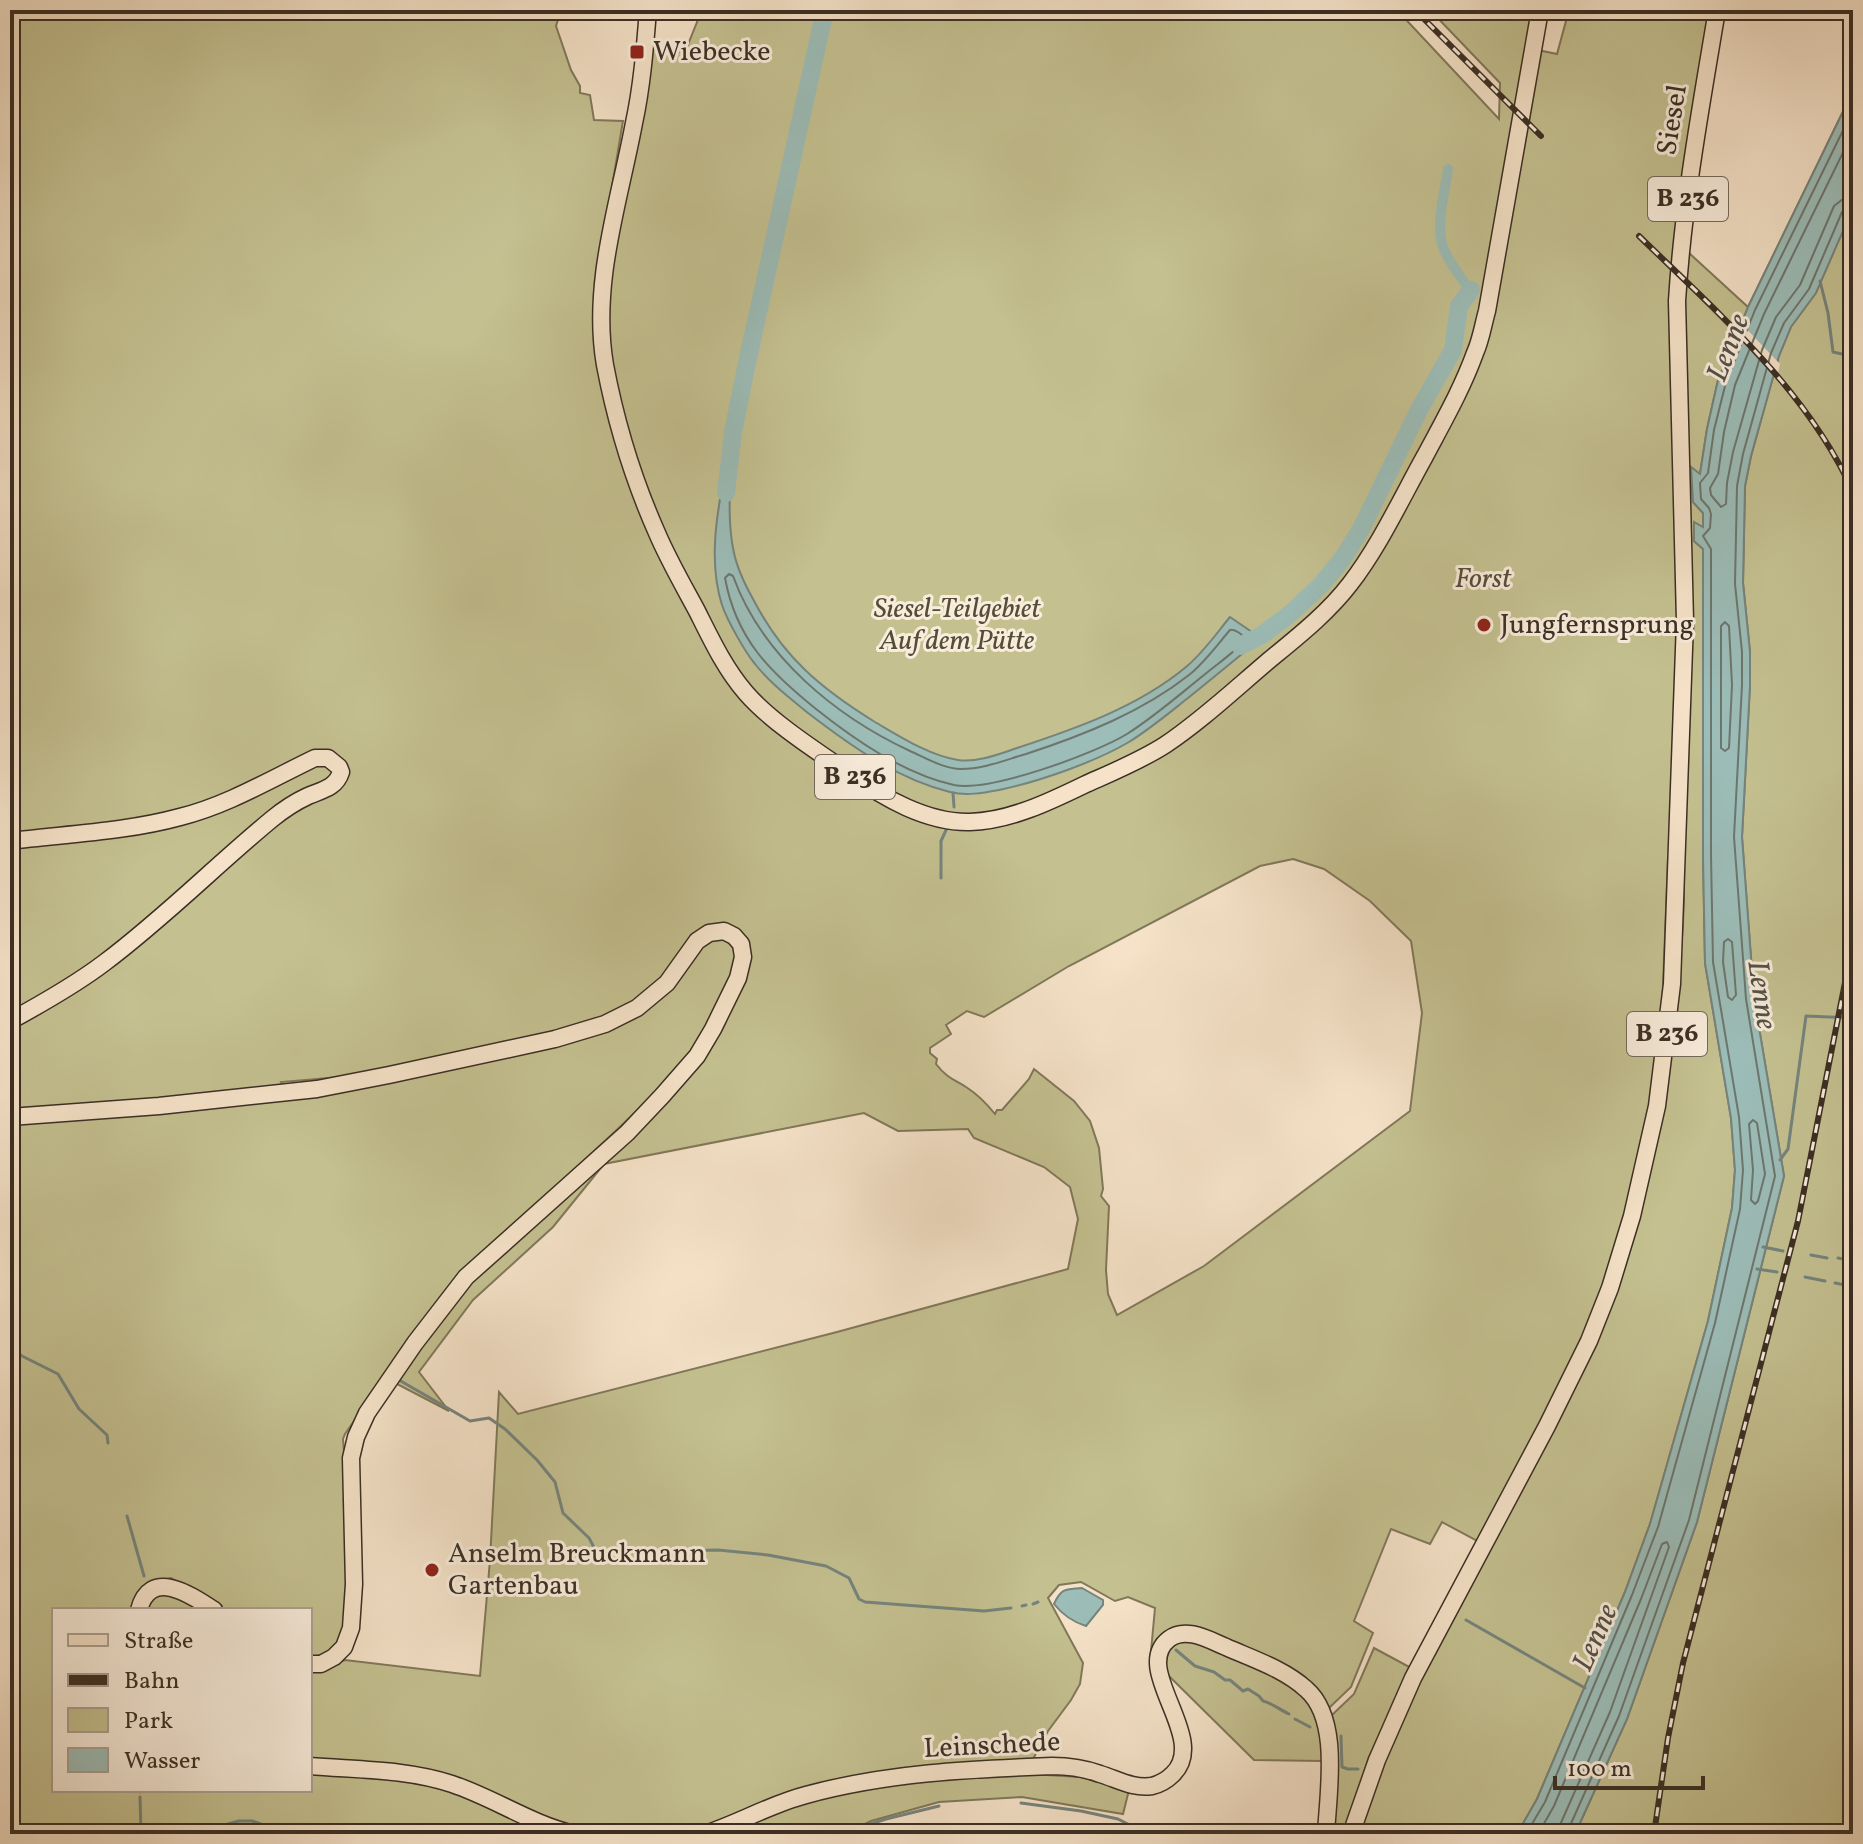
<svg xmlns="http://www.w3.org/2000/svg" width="1863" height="1844" font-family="Vollkorn,serif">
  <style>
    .green { fill: #c4c090; stroke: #80785a; stroke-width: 2; fill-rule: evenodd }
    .water { fill: #9cbdb8; stroke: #75847d; stroke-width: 2 }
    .pier { fill: #f5e2c8 }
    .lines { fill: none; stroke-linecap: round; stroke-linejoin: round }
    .shore { stroke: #6c766e; stroke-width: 2 }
    .stream { stroke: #75847d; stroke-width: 3 }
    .canal { stroke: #9cbdb8; stroke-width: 10 }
    .river { stroke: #9cbdb8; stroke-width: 18 }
    .major-casing { stroke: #3b2f24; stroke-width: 19 }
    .major { stroke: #f5e2c8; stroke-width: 16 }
    .rail-casing { stroke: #3b2f24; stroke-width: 6 }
    .rail { stroke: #f8ecdb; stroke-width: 3; stroke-dasharray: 9; stroke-linecap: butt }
    .poi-dot { fill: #8f2418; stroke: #f8ecdb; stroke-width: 3 }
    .labels { text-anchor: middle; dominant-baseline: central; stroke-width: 6; stroke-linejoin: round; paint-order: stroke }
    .shield { fill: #f8ecdb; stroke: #74685b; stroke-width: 2 }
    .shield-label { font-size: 26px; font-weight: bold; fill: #3b2f24 }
    .poi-label { font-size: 28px; fill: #3b2f24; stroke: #f8ecdb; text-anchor: start }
    .street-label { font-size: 28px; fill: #3b2f24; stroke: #f8ecdb }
    .park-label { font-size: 28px; font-style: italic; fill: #564c3a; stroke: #f8ecdb }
    .water-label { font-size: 30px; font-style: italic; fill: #535249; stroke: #f8ecdb }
  </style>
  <rect width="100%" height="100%" fill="#f5e2c8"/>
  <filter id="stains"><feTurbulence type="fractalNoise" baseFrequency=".0025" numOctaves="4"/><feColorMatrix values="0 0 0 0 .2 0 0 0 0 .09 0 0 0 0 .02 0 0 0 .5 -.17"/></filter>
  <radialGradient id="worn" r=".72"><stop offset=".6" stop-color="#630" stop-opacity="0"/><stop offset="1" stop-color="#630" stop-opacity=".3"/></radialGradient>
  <g class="green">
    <path d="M10,10H561L556,26L571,70L580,86V93L590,95L594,120L623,121L599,264L596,320L608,402L624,463L654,536L660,531C641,479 623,428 612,373C609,356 605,337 605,319C607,251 627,187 641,121C646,97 649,73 653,49L685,52L699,17L654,12V10H1397L1499,119L1500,83L1430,10H1540L1533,49L1557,54L1569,10H1714L1680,250L1689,253L1748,307L1853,91V1816L1837,1831L1838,1834H1575L1627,1719L1697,1522L1784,1176L1754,998L1742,837L1750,685V652L1743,583L1745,486L1751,456L1778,359L1742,321L1718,380L1707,429L1700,474L1691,468L1693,502L1703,513V528L1694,523V541L1703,549V857L1705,963L1731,1118L1735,1170L1732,1208L1708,1321L1650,1524L1625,1592L1537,1799L1517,1834H1358L1364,1811L1417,1682L1593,1344C1610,1302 1626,1260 1637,1217C1657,1141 1670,1062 1678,983C1682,942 1686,898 1683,856L1668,858L1661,1037L1651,1103L1626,1214L1606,1286L1584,1338L1479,1542L1442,1522L1430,1544L1391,1529L1354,1621L1373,1633L1351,1687L1328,1709C1320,1697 1313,1682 1301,1674C1281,1660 1205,1629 1180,1631C1173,1631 1164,1636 1157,1639L1151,1651L1155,1608L1128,1597L1115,1601L1081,1582L1059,1585L1048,1598L1083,1663L1080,1684L1071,1700L1048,1731L1032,1761C962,1765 891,1767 823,1784C809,1788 794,1791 781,1797L809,1796L881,1780L1029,1774L1081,1777L1129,1790L1123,1814L1022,1797L939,1802L871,1821L844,1834H10ZM250,831L256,840L132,949L102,972L96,961ZM1293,859L1324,869L1370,901L1411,941L1422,1013L1410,1111L1204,1266L1117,1315L1108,1294L1106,1270L1109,1206L1101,1196L1103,1189L1099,1148L1090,1121L1074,1101L1034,1069L1029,1079L1002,1110H997L995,1114C987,1104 977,1094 966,1087C953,1079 946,1077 936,1064L937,1059L930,1053V1048L951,1034L946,1025L967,1011L984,1017L1069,966L1260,866ZM714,925L735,930L745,939L747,955L744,979L734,1003L702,1058L604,1164L469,1283L393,1382L449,1411L419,1372L473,1300L553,1227L604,1164L864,1113L898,1131L968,1129L974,1138L1044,1167L1070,1187L1078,1219L1068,1269L837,1332L518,1414L499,1392L490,1560L480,1676L345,1660L318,1671L310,1670V1790H54V1610H131C140,1585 147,1584 171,1578L200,1594L224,1610H310V1658C322,1654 334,1653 341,1641C361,1607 346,1482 343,1439L345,1434L410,1341L464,1276L463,1271C502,1236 541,1200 580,1164C617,1130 655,1095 688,1057C702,1041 722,1002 729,982C732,973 738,962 735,953C733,945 726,939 717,939C700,939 693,960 684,972C656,1007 628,1025 585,1038C485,1064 382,1085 280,1100L286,1093L281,1082L385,1073L599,1021C616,1013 635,1005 650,993C673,973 683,934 714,925Z"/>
    <path d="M163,1591L206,1610H145V1605Z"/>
    <path d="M1182,1641L1213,1645L1255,1666L1303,1694L1317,1716L1321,1733L1322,1761L1254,1760L1169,1676L1160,1663L1162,1650Z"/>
    <path d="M1374,1648L1413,1669L1369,1757L1344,1834H1331V1716L1354,1694Z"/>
  </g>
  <g class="water">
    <path d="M1853,91V208L1816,293L1791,327L1779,356L1751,456L1745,486L1743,583L1750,652V685L1742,837L1754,998L1784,1176L1697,1522L1627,1719L1575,1834H1517L1537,1799L1625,1592L1650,1524L1708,1321L1732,1208L1735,1170L1731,1118L1705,963L1703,857V549L1694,541V522L1703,527V513L1693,502L1691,467L1700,474L1707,429L1718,380L1748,307Z"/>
    <path d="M726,467L730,469C730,495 728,522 733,548C736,566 744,583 753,599C783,657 820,688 875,722C899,736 930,756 958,760C977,763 999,754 1017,748C1075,729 1138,707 1186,667C1203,653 1216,634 1230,617L1252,632L1260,633L1263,637C1238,657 1213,678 1188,698C1169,713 1150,729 1129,742C1095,762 1038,782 999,790C983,793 966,796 950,792C897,779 851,746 808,713C790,698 770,683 755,664C745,652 727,620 722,605C708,562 717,511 726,467Z"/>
    <path d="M1082,1588L1103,1600V1605L1086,1626C1073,1622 1062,1614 1054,1604C1061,1588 1066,1589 1082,1588Z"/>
  </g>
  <path class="pier" d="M1738,320L1780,364L1777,377L1733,332Z"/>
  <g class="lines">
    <g class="shore">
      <path d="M1853,132L1764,314L1735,385L1724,432L1718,474L1710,488L1711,495L1721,507L1726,504L1727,483L1733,452L1762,350L1776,317L1800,285L1834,206L1843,199L1853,197"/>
      <path d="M729,574L733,576C762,656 835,716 910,751C926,758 944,769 961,769C984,769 1005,760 1026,754C1084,735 1142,712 1189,675C1205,662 1217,645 1230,630C1235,629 1244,635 1245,640C1234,653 1217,664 1204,675C1179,695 1154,717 1127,734C1094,754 990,792 954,785C904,774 855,740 816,709C770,672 736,639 725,578Z"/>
      <path d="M1725,622L1729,626L1732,685L1729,748L1725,751L1721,748V626Z"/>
      <path d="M1728,939L1732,942L1736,995L1732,1000L1728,997L1723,962L1724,942Z"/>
      <path d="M1753,1120L1757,1123L1765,1174L1758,1201L1755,1204L1751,1200L1753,1170L1749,1124Z"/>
      <path d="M1526,1834L1545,1802L1632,1595L1658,1527L1715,1323L1740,1209L1743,1170L1739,1117L1713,962L1711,856V549L1703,536L1710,528L1711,514L1709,508L1701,499L1700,483L1708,473L1714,430L1726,382L1755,310L1853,110"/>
      <path d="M1538,1834L1554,1806L1641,1599L1662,1544L1667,1542L1669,1547L1610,1712L1560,1825L1559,1834"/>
      <path d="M1569,1834V1828L1619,1716L1689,1520L1775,1176L1746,999L1734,837L1742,685V652L1735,584L1737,486L1743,454L1771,353L1784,323L1809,289L1842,212L1847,208L1853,207"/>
    </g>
    <g class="stream">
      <path d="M1820,281L1828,313L1833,352L1842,354L1853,353"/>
      <path d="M953,793L954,807"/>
      <path d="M941,878V841L947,828"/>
      <path d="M1780,1160L1788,1149L1806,1016L1853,1018"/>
      <path d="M1763,1247L1783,1251"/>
      <path d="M1811,1255L1827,1258"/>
      <path d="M1838,1258L1853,1261"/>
      <path d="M1757,1269L1777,1272"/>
      <path d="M1805,1277L1825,1281"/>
      <path d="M1835,1283L1850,1286"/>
      <path d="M10,1345L22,1356L58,1374L79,1409L107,1435L108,1443"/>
      <path d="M399,1380L470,1421L489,1418L505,1429L537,1460L555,1482L563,1513L589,1538L597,1553L718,1550L768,1555L826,1566L849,1578L859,1599L865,1602L984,1611L1011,1608"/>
      <path d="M127,1516L144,1576"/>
      <path d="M1033,1604L1038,1602"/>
      <path d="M1022,1606L1026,1605"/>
      <path d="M1466,1620L1585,1688"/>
      <path d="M1176,1650L1195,1666L1214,1672L1225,1680H1230L1243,1691L1248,1689L1259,1696L1263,1701C1272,1703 1280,1710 1289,1714"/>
      <path d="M1295,1719L1310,1727"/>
      <path d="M1341,1736L1342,1767L1348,1769H1358"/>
      <path d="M140,1790V1792"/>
      <path d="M140,1797L141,1834"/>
      <path d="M1021,1803L1081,1811L1118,1819L1147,1834"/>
      <path d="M191,1834L239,1821H252L286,1833L303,1834"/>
      <path d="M306,1834L378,1829L394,1834"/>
      <path d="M839,1834L886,1819L939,1806"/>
    </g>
    <path class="canal" d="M1448,169C1445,192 1436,221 1442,244C1447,261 1462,278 1472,293"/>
    <g class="river">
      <path d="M726,493L733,432L748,358L825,10"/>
      <path d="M1240,646L1262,635L1290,614L1321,585L1343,558L1361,529L1420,408L1453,350L1459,306L1471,290"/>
    </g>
    <g class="major-casing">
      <g id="major">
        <path d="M648,10C645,47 642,86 634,123C619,203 591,284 605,365C616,423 633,479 657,533C668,559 683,585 697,611C711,639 725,669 746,693C771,722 818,752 850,774C884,798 927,823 970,822C1010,821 1051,801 1086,784C1113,772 1140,761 1165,745C1201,721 1234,690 1267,662C1296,638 1327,614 1350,584C1380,545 1401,499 1425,456C1443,422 1462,389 1475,353C1481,340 1483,325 1487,311L1540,10"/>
        <path d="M10,841C66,834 125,832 180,817C228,805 271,779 315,758H328L339,767L341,772C336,788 322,790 308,796C295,802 283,810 272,819C215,866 163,919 104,963C75,985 43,1003 10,1021"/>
        <path d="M10,1117L159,1106L317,1089L389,1075L555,1039L605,1024L637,1008L667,983L697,941L709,933L724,931L734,936L741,944L743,957L738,978L713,1029L697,1056L662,1096L627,1133L466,1277L415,1343L367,1413L356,1437L351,1458L354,1584L351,1628L344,1647L334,1657L321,1664H310"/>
        <path d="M139,1610C150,1567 191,1595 214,1610"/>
        <path d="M310,1766C358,1770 406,1769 452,1784C494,1798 531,1824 574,1834"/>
        <path d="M705,1834C739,1823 771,1804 806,1795C886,1773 970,1769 1052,1766C1069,1766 1084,1768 1100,1774C1117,1779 1133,1789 1152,1786C1160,1784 1167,1780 1173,1774C1210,1738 1130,1669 1169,1639C1186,1626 1209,1640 1226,1647C1253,1659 1284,1669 1306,1689C1341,1719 1328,1792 1326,1834"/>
        <path d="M1351,1834L1377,1760L1413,1678L1547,1426L1589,1341L1610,1288L1632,1216L1657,1106L1672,984L1685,621L1677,301C1683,204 1701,106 1717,10"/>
      </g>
    </g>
    <use href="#major" class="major"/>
    <g class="rail-casing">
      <g id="rail">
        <path d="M1415,10L1541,136"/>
        <path d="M1639,236C1717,312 1808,391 1853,492"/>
        <path d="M1654,1834L1668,1738L1683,1663L1798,1221L1853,942"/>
      </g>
    </g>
    <use href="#rail" class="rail"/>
  </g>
  <g class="poi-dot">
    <rect x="629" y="44" width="16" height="16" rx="4"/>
    <circle cx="1484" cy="625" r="8"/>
    <circle cx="432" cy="1570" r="8"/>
  </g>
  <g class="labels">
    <g class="shield">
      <rect x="1648" y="177" width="80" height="44" rx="6"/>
      <rect x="815" y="755" width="80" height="44" rx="6"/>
      <rect x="1627" y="1012" width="80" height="44" rx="6"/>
    </g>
    <g class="shield-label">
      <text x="1688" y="199">B 236</text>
      <text x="855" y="777">B 236</text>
      <text x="1667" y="1034">B 236</text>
    </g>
    <g class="poi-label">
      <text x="653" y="52">Wiebecke</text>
      <text x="1500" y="625">Jungfernsprung</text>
      <text x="448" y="1554">Anselm Breuckmann<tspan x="448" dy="32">Gartenbau</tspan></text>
    </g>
    <g class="street-label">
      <text transform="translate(1673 120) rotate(-81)">Siesel</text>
      <text transform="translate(992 1746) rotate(-3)">Leinschede</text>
    </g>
    <g class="park-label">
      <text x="1483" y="579">Forst</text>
      <text x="957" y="609">Siesel-Teilgebiet<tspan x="957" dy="32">Auf dem Pütte</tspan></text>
    </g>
    <g class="water-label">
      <text transform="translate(1729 348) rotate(-69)">Lenne</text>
      <text transform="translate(1761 995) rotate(82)">Lenne</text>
      <text transform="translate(1596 1638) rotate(-66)">Lenne</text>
    </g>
  </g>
  <rect width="1863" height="1844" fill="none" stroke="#f5e2c8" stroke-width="40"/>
  <rect x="12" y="12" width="1839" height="1820" fill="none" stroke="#3b2f24" stroke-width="4"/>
  <rect x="20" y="20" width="1823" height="1804" fill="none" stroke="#3b2f24" stroke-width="2"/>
  <rect x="52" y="1608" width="260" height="184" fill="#f8ecdb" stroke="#aca092" stroke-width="2"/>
  <rect x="68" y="1634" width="40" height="12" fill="#f5e2c8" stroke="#aca092" stroke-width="2"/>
  <text x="124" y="1648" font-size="24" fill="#3b2f24">Straße</text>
  <rect x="68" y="1674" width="40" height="12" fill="#3b2f24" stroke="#aca092" stroke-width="2"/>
  <text x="124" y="1688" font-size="24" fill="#3b2f24">Bahn</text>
  <rect x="68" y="1708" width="40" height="24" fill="#c4c090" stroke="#aca092" stroke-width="2"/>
  <text x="124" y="1728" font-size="24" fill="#3b2f24">Park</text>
  <rect x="68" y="1748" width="40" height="24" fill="#9cbdb8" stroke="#aca092" stroke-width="2"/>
  <text x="124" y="1768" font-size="24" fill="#3b2f24">Wasser</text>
  <path d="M1555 1776v12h148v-12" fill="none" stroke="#3b2f24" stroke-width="4"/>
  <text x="1567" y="1776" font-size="24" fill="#3b2f24" stroke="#f8ecdb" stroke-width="6" paint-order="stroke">100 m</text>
  <rect width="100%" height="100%" filter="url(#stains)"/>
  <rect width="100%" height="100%" fill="url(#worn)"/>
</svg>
